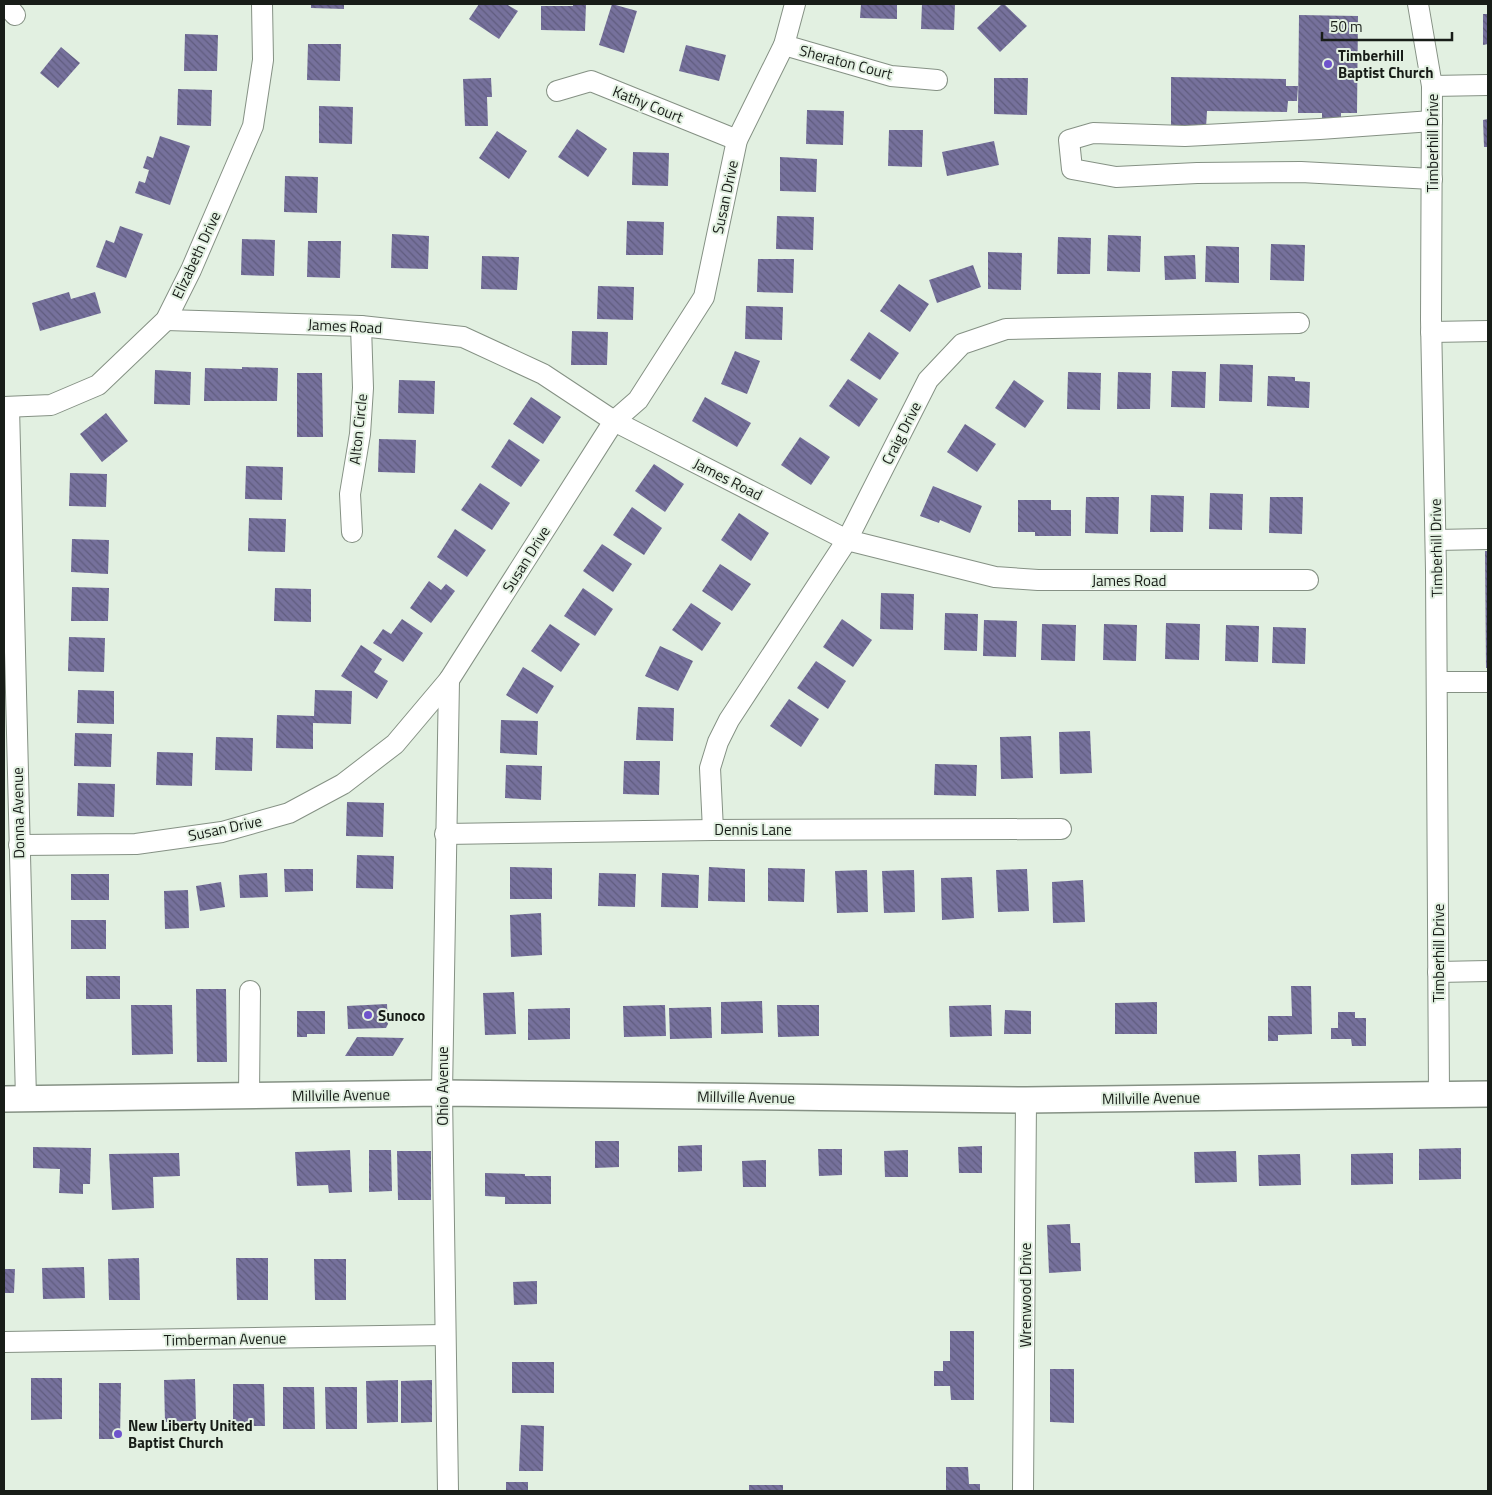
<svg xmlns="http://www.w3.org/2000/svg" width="1492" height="1495" font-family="'Titillium Web',sans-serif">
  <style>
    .building { fill: url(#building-back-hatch) }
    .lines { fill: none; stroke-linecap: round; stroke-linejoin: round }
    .minor-casing { stroke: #859184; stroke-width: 22 }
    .major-casing { stroke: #859184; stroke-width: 28 }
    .minor { stroke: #fff; stroke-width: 20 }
    .major { stroke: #fff; stroke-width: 25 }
    .poi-dot { fill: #6e53cc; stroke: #e2f0e1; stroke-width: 2 }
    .labels { text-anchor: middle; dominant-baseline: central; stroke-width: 4; stroke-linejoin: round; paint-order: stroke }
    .poi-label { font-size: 15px; font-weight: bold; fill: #181d18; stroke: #e2f0e1; text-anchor: start }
    .street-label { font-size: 15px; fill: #181d18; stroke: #e2f0e1 }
  </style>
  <defs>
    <pattern id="building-back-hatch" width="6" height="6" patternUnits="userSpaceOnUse" patternTransform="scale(1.25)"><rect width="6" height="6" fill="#76719c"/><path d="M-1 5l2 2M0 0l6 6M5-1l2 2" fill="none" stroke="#605c7e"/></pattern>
  </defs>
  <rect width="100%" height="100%" fill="#e2f0e1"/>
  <g class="building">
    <path d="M311,4H344V9L311,8Z"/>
    <path d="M479,4H506L518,11L499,39L469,19Z"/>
    <path d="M573,4H586L585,31L541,30V6H573Z"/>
    <path d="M612,4L637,11L624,53L599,45Z"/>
    <path d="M861,4H897V19L860,18Z"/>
    <path d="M922,4H955L954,30L921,29Z"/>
    <path d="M1002,4H1004L1027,26L1000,52L977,28Z"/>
    <path d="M1483,14H1488V44L1483,45Z"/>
    <path d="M1299,15L1358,16L1357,113H1341V121H1322V113H1298Z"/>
    <path d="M185,34L218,35L217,71H184Z"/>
    <path d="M308,44H341L340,81L307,80Z"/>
    <path d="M686,45L726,55L719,81L679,71Z"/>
    <path d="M61,47L80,63L58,88L40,73Z"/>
    <path d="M1171,77L1286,79V86H1298L1297,101H1288L1287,112L1207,111L1206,128H1171Z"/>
    <path d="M491,78L492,97H487L488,126H465L463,79Z"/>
    <path d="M994,78H1028L1027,115L994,114Z"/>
    <path d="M178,89L212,90L211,126L177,125Z"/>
    <path d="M319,106L353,107L352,144L319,143Z"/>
    <path d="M807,110L844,111L843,145L806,144Z"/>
    <path d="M1488,119V147H1484L1483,120Z"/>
    <path d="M577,129L607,149L588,177L558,157Z"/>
    <path d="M889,130H923L922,167L888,166Z"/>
    <path d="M497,131L527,151L509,179L479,158Z"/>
    <path d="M160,136L190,146L170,205L135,193L139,181L145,183L149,170L143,168L147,156L153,158Z"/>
    <path d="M994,141L999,165L947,176L942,152Z"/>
    <path d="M633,152L669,153L668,186L632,185Z"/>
    <path d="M780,157L817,159L816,192L780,191Z"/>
    <path d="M285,176L318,177L317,213L284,212Z"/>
    <path d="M777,216L814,217L813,250L776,249Z"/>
    <path d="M627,221L664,222L663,255H626Z"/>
    <path d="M120,226L143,234L126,278L96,267L106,240L114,243Z"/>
    <path d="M392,234L429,236L428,269L391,268Z"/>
    <path d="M1108,235L1141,236L1140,272L1107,271Z"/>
    <path d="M1058,237L1091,238L1090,274H1057Z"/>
    <path d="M242,239L275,240L274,276L241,275Z"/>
    <path d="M308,241H341L340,278L307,277Z"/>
    <path d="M1271,244L1305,245L1304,281L1270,280Z"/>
    <path d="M1206,246L1239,247V283L1205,282Z"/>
    <path d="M988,252L1022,253L1021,290L988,289Z"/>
    <path d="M1195,255L1196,279L1165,280L1164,256Z"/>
    <path d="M482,256L519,257L517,290L481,289Z"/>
    <path d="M758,259H794L793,293L757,292Z"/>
    <path d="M973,265L981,287L937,303L929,280Z"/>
    <path d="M899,284L929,304L910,332L880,311Z"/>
    <path d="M598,286L634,287L633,320L597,319Z"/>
    <path d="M69,292L71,299L95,292L101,313L40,331L32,303Z"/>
    <path d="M746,306L783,307L782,340L745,339Z"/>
    <path d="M572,331L608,332L607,365H571Z"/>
    <path d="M869,332L899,353L880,380L850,360Z"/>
    <path d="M735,351L760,361L747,394L721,384Z"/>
    <path d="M1220,364L1253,365L1252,402L1219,401Z"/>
    <path d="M242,367L278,368L277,401H204L205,368L242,369Z"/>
    <path d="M155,370L191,372L190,405L154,404Z"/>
    <path d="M1172,371L1206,372L1205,408L1171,407Z"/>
    <path d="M1068,372L1101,373L1100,410L1067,409Z"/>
    <path d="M1118,372L1151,373L1150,409H1117Z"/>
    <path d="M297,373H322L323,437H297Z"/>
    <path d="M1268,376L1295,377V381L1310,382L1309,408L1267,406Z"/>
    <path d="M848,379L878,399L859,427L829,406Z"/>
    <path d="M399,380L435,381L434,414L398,413Z"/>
    <path d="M1014,380L1044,401L1025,428L995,408Z"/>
    <path d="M531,397L561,417L543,444L513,424Z"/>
    <path d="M705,397L751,423L737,447L692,421Z"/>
    <path d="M106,413L128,441L102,462L80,434Z"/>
    <path d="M965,424L996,444L977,472L947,452Z"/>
    <path d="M800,437L830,457L811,485L781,465Z"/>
    <path d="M379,439L416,440L415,473L378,472Z"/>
    <path d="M509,439L540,460L521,487L491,467Z"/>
    <path d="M654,464L684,484L665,512L635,491Z"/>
    <path d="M246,466L283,467L282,500L245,499Z"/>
    <path d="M70,473L107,474L106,507L69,506Z"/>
    <path d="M480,483L510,503L492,530L461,510Z"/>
    <path d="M933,486L982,506L970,533L940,520L939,523L920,516Z"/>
    <path d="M1210,493L1243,494L1242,530L1209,529Z"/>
    <path d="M1151,495L1184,496L1183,532H1150Z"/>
    <path d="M1086,497H1119L1118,534L1085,533Z"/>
    <path d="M1270,497H1303L1302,534L1269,533Z"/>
    <path d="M1018,500H1051V510H1071V536H1035V532H1018Z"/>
    <path d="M632,507L662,528L644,555L613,535Z"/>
    <path d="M739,513L769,533L751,561L721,540Z"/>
    <path d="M249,518L286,519L285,552L248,551Z"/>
    <path d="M455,529L486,550L467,577L437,557Z"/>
    <path d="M72,539L109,540L108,574L71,572Z"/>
    <path d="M602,544L632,564L613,592L583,571Z"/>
    <path d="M1485,551H1488V668H1486Z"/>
    <path d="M720,564L751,584L732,611L702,591Z"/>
    <path d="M429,581L441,590L446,584L455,591L431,623L410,608Z"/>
    <path d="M72,587L109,588L108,621H71Z"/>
    <path d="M275,588L311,589V622L274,621Z"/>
    <path d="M583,588L613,609L595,636L564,616Z"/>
    <path d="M881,593L914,594L913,630L880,629Z"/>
    <path d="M691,603L721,623L702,651L672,630Z"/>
    <path d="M945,613L978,614L977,651L944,650Z"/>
    <path d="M402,619L423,633L403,662L373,643L383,629L391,634Z"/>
    <path d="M842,619L872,640L853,667L823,647Z"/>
    <path d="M984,620L1017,621L1016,657L983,656Z"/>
    <path d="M1166,623L1200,624L1199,660L1165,659Z"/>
    <path d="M550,624L580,644L561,672L531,651Z"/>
    <path d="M1042,624L1076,625L1075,661L1041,660Z"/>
    <path d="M1104,624L1137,625L1136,661L1103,660Z"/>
    <path d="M1226,625L1259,626L1258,662L1225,661Z"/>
    <path d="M1273,627L1306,628L1305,664L1272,663Z"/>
    <path d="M69,637L105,638L104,672L68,671Z"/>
    <path d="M361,645L382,659L374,672L388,681L377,699L341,676Z"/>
    <path d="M660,646L693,661L678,691L645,676Z"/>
    <path d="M816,661L846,681L828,709L797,688Z"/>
    <path d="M523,667L554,686L537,714L506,695Z"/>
    <path d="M78,690L114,691V724L77,723Z"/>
    <path d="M315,690L352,691L351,724L313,723V749L276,748L277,715L314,716Z"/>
    <path d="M789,699L819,719L801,747L770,726Z"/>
    <path d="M638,707L674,708L673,741L636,740Z"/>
    <path d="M501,720L538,721L537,755L500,753Z"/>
    <path d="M1090,731L1092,773L1060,774L1059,732Z"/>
    <path d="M75,733L112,734L111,767L74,766Z"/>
    <path d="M1031,736L1033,778L1001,779L1000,737Z"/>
    <path d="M216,737L253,738L252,771L215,770Z"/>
    <path d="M157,752L193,753L192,786L156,785Z"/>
    <path d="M624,761H660L659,795L623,794Z"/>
    <path d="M935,764L977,765L976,796L934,795Z"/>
    <path d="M506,765L542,766L541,800L505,798Z"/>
    <path d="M78,783L115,784L114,817L77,816Z"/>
    <path d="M347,802L384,803L383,837L346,836Z"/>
    <path d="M357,855L394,856L393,889L356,888Z"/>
    <path d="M510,867L552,868V899H510Z"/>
    <path d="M709,867L745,869V902L708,901Z"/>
    <path d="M768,868L805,869L804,902L768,901Z"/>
    <path d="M284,869H313V891L285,892Z"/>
    <path d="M1027,869L1029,911L998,912L996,870Z"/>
    <path d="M867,870L868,912L837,913L835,871Z"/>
    <path d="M914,870L915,912L884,913L882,871Z"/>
    <path d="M267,873L268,897L240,898L239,875Z"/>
    <path d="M599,873L636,874L635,907L598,906Z"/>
    <path d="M662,873L699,875L698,908L661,907Z"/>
    <rect x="71" y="874" width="38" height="26"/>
    <path d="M972,877L974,918L942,920L941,878Z"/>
    <path d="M1083,880L1085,922L1053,923L1052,882Z"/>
    <path d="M221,882L225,907L200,911L196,886Z"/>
    <path d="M188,890L189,928L165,929L164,891Z"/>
    <path d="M541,913L542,955L511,957L510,915Z"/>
    <rect x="71" y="920" width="35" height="29"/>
    <rect x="86" y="976" width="34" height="23"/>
    <path d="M1291,986H1311L1312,1034L1278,1035V1041H1268V1016H1292Z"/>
    <path d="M196,989H226L227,1062H197Z"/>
    <path d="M514,992L516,1034L485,1035L483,993Z"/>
    <path d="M762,1001L763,1033L721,1034V1002Z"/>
    <path d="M1157,1002V1034H1115V1003Z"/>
    <path d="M387,1004L388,1024L386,1028L348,1029L347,1006Z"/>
    <path d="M131,1005H172L173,1054L132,1055Z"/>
    <path d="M665,1005L666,1036L624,1037L623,1006Z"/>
    <path d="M777,1005H819V1036L778,1037Z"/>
    <path d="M991,1005L992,1036L950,1037L949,1006Z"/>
    <path d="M711,1007L712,1038L670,1039L669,1008Z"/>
    <path d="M570,1008V1039L528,1040V1009Z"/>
    <path d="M1005,1010L1031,1011V1034H1004Z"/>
    <path d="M297,1011H325V1034H307V1037H297Z"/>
    <path d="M1338,1012H1355V1018H1366V1046H1352L1351,1039H1331V1028H1338Z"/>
    <path d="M357,1037L404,1038L393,1056H345Z"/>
    <path d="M595,1141H619V1167L595,1168Z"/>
    <path d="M702,1145V1171L678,1172V1146Z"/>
    <path d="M982,1146V1173H959L958,1147Z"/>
    <path d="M33,1147L91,1148L90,1184H83V1194L59,1193L60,1169L33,1168Z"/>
    <path d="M1461,1148V1179L1419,1180V1149Z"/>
    <path d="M818,1149H842V1175L819,1176Z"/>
    <path d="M350,1150L352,1192L329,1193L328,1185L297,1186L295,1152Z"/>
    <path d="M369,1150H391L392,1191L369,1192Z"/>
    <path d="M908,1150V1177H885L884,1151Z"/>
    <path d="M397,1151H431V1200H398Z"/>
    <path d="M1236,1151L1237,1182L1195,1183L1194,1152Z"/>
    <path d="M179,1153L180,1176L153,1177L154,1208L112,1210L109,1154Z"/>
    <path d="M1393,1153V1184L1351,1185V1154Z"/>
    <path d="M1300,1154L1301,1185L1259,1186L1258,1155Z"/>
    <path d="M766,1160V1187H743L742,1161Z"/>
    <path d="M485,1173L525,1174V1176H551V1204H505V1197L485,1196Z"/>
    <path d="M1070,1224L1071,1243H1080L1081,1271L1049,1273L1047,1225Z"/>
    <path d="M139,1258L140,1300H109L108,1259Z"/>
    <path d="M236,1258H268V1300H237Z"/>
    <path d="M314,1259H346V1300H315Z"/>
    <path d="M84,1267L85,1298L43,1299L42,1268Z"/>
    <path d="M4,1269H15L14,1293H4Z"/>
    <path d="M537,1281V1304L514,1305L513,1282Z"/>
    <path d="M950,1331H974V1400H951L950,1386H934V1371H943V1361H950Z"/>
    <rect x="512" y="1362" width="42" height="31"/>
    <path d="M1050,1369H1074V1423L1050,1422Z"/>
    <path d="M31,1378H62V1419L31,1420Z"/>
    <path d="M195,1379L196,1421L165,1422L164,1380Z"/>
    <path d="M398,1380V1422L367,1423L366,1381Z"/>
    <path d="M432,1380V1422L401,1423V1381Z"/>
    <path d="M99,1383H121L120,1439H99Z"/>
    <path d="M233,1384H264L265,1426H233Z"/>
    <path d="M283,1387H314L315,1429H283Z"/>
    <path d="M325,1387H357V1429H326Z"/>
    <path d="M521,1425L544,1426L543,1471H519Z"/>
    <path d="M946,1467H968L969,1484H980V1491H946Z"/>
    <rect x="506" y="1482" width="22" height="9"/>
    <rect x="749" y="1485" width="34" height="6"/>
  </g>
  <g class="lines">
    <g class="minor-casing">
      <g id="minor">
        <path d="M6,4L15,15"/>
        <path d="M1418,4L1432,86L1431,320L1436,570L1439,1094"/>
        <path d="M784,45L891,76L937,80"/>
        <path d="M1432,86L1488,85"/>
        <path d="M557,91L591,81L737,140"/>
        <path d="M1432,179L1301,172L1197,173L1116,177L1072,169L1069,140L1093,133L1185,136L1320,129L1432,121"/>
        <path d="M166,320L361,326L463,337L543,374L614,421L847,540L995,577L1038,580H1308"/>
        <path d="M1431,332L1488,331"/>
        <path d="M4,407L51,405L98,385L166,320L191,270L253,126L263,60L262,4"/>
        <path d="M9,407L26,1099"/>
        <path d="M352,532L350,494L360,434L363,388L361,326"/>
        <path d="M1436,540L1488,539"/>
        <path d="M1437,682H1488"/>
        <path d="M713,830L710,768L718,742L729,720L847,540L928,380L962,344L1006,329L1299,323"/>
        <path d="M445,834L713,830L1061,829"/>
        <path d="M19,845L136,844L222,832L289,813L343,784L395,744L449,680L614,421L638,400L704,297L737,140L784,45L795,4"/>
        <path d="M1438,972L1488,971"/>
        <path d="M249,1096L250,991"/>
        <path d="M4,1342L445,1335"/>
        <path d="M448,1491L442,1093L449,680"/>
        <path d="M1023,1491L1026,1100"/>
      </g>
    </g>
    <g class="major-casing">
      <path id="major" d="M4,1099L442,1093L1026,1100L1488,1094"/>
    </g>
    <use href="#minor" class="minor"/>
    <use href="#major" class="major"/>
  </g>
  <g class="poi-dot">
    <circle cx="1328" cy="64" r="5"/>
    <circle cx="368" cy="1015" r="5"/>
    <circle cx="118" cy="1434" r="5"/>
  </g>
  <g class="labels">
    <g class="poi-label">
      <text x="1338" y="55">Timberhill<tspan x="1338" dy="17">Baptist Church</tspan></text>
      <text x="378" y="1015">Sunoco</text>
      <text x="128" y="1425">New Liberty United<tspan x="128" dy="17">Baptist Church</tspan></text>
    </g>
    <g class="street-label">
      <text transform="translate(846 62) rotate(15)">Sheraton Court</text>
      <text transform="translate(648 104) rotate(22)">Kathy Court</text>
      <text transform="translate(1432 143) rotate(-90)">Timberhill Drive</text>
      <text transform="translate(725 197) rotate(-78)">Susan Drive</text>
      <text transform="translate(196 255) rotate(-65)">Elizabeth Drive</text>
      <text transform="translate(345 326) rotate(3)">James Road</text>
      <text transform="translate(358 429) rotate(-84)">Alton Circle</text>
      <text transform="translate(901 433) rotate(-63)">Craig Drive</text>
      <text transform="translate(728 479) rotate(27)">James Road</text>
      <text transform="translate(1436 548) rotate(-91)">Timberhill Drive</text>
      <text transform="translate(526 559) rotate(-58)">Susan Drive</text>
      <text x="1129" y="580">James Road</text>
      <text transform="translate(18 813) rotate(-91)">Donna Avenue</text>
      <text transform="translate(225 828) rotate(-12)">Susan Drive</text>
      <text x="753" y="829">Dennis Lane</text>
      <text transform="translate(1438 953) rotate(-90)">Timberhill Drive</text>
      <text transform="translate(442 1086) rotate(-90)">Ohio Avenue</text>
      <text transform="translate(341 1095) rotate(-1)">Millville Avenue</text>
      <text transform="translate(746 1097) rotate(1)">Millville Avenue</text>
      <text transform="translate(1151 1098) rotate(-1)">Millville Avenue</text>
      <text transform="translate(1025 1295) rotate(-90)">Wrenwood Drive</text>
      <text transform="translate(225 1339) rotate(-1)">Timberman Avenue</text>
    </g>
  </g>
  <rect width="1492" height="1495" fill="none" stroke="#181d18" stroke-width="10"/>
  <path d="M1322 32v8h130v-8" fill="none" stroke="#181d18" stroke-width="2.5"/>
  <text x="1330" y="32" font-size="15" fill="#181d18" stroke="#e2f0e1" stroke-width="4" paint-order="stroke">50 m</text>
</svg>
